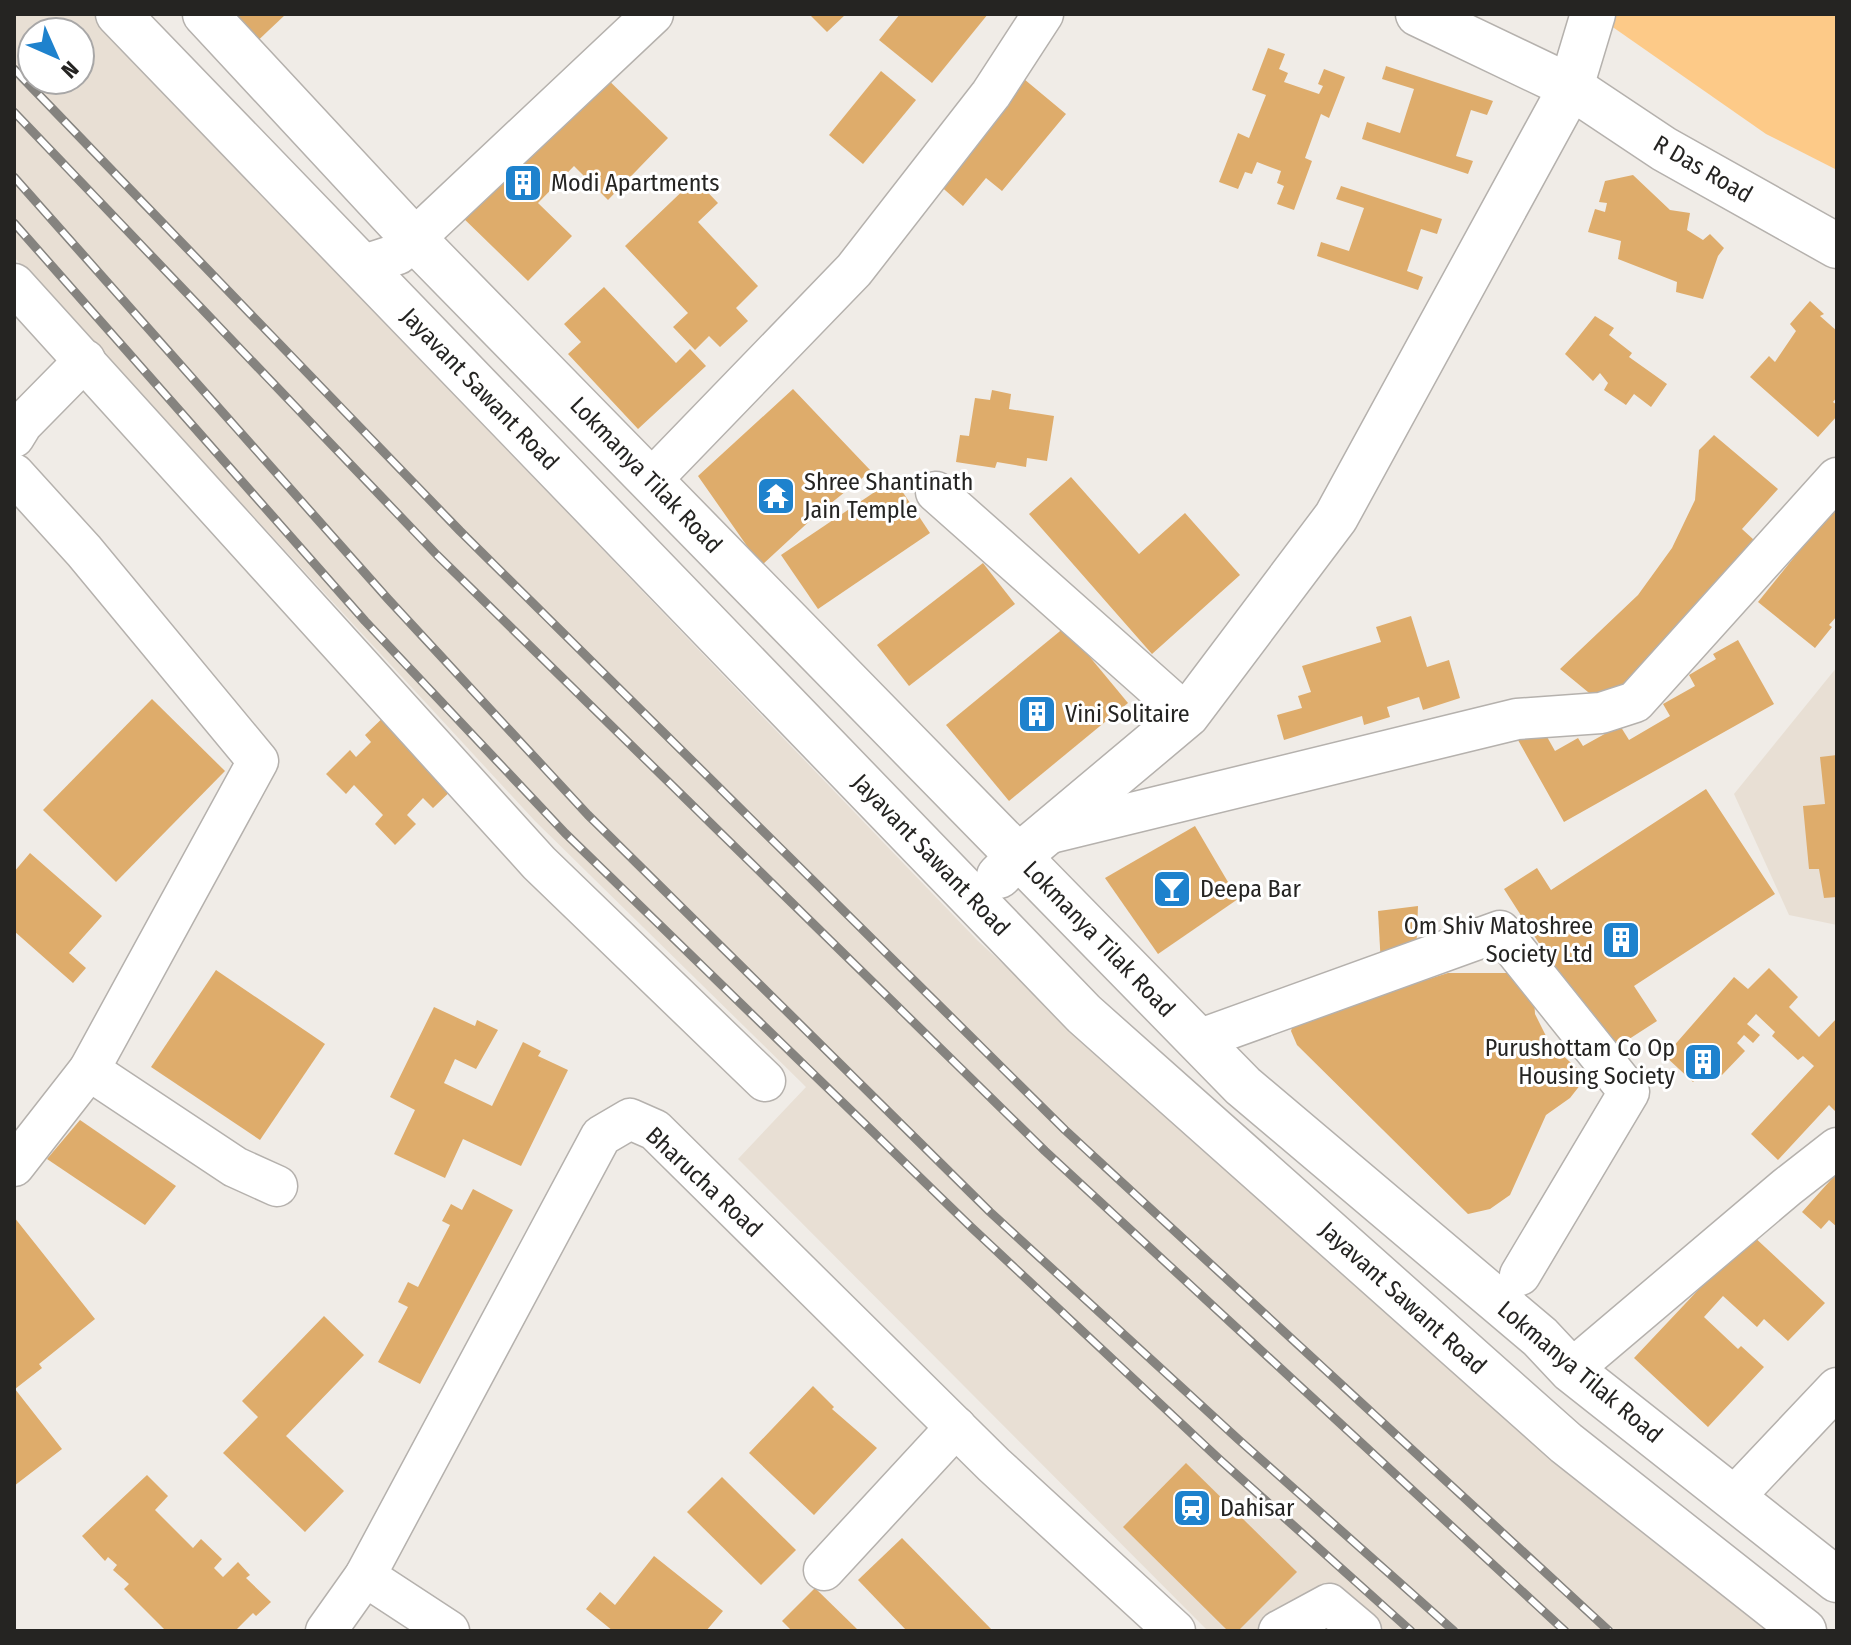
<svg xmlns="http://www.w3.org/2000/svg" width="1851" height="1645" font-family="'Fira Sans Condensed',sans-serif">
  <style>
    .built { fill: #e8dfd4; fill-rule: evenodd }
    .water { fill: #fdca88 }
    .building { fill: #deac6b }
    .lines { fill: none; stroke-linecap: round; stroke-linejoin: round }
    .minor-casing { stroke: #b5b1ad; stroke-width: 43 }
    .tertiary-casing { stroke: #b5b1ad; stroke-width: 47 }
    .minor { stroke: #fff; stroke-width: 40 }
    .tertiary { stroke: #fff; stroke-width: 44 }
    .rail-casing { stroke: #85837f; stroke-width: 9 }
    .rail { stroke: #fff; stroke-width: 6; stroke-dasharray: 18; stroke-linecap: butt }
    .labels { text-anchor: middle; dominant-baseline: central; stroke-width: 6; stroke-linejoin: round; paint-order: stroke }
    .street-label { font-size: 24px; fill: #252422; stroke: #fff }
    .poi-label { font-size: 24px; fill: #252422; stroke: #fff; text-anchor: start }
  </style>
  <rect width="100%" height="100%" fill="#f0ece7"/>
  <g class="built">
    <path d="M14,14H95L433,373L978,941L1335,1269L1656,1540L1772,1631H1343L1333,1623L1325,1631H1208L738,1159L806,1087L535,821L14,257ZM32,32H80V80H32Z"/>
    <path d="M1837,667V925L1789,915L1734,794Z"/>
  </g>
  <path class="water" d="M1594,14H1837V170L1766,134Z"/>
  <g class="building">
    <path d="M214,14H286L249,49Z"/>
    <path d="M809,14H846L827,32Z"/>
    <path d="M900,14H988L932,83L879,40Z"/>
    <path d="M1268,48L1285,54L1279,69L1288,73L1284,82L1319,94L1323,86L1318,84L1324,69L1345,77L1329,118L1321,114L1305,158L1312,161L1294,210L1277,204L1284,186L1277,183L1281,171L1257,162L1252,174L1245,172L1238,189L1219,182L1238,133L1249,138L1266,95L1252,90Z"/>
    <path d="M1386,66L1493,101L1487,115L1471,110L1456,156L1473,161L1468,174L1362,139L1367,122L1400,133L1414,89L1382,79Z"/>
    <path d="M598,70L668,138L608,200L574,166L538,203L572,236L528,281L458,213Z"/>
    <path d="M881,71L916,100L863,164L829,135Z"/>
    <path d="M1024,79L1066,114L1002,191L986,178L963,206L937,183Z"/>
    <path d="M1633,175L1670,210L1690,213L1687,230L1703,240L1710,234L1724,248L1718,256L1703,299L1676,292L1677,282L1618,259L1621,241L1588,232L1595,209L1605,212L1607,203L1599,202L1605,181Z"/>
    <path d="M695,179L718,203L698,222L758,286L736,308L748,321L720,347L709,336L695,350L673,327L688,313L625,246Z"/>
    <path d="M1341,186L1442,219L1437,234L1421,229L1407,271L1423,277L1418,290L1317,256L1321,242L1349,251L1364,208L1336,199Z"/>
    <path d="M604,287L676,363L690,349L706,366L638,429L568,354L581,342L564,324Z"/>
    <path d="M1810,301L1824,314L1820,316L1837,331V397L1833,402L1837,405V416L1818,437L1750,377L1769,356L1775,362L1796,331L1790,324Z"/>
    <path d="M1595,316L1614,328L1609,335L1632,353L1629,357L1667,384L1651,407L1634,394L1626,405L1604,390L1608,383L1600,373L1593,381L1565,354Z"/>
    <path d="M793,389L871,471L815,516L761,566L698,476Z"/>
    <path d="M992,390L1011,394L1009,409L1054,416L1047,461L1027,458L1026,467L997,462L995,468L956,462L960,435L969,436L975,398L990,400Z"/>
    <path d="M1714,435L1778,489L1742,529L1754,540L1605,706L1560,669L1638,595L1672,548L1695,500L1699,450Z"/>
    <path d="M1071,477L1139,554L1185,513L1240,575L1152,654L1029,514Z"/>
    <path d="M894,479L930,533L818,609L781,555Z"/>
    <path d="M1837,504V616L1829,625L1832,627L1815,648L1758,602Z"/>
    <path d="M983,563L1015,604L909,686L877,645Z"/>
    <path d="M1411,616L1427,667L1449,660L1460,698L1423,710L1419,697L1387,707L1390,717L1364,725L1362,716L1284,740L1277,715L1302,708L1298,696L1311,692L1302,666L1381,642L1376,627Z"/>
    <path d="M1065,627L1128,703L1009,801L946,725Z"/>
    <path d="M1738,640L1774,704L1564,822L1514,733L1537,719L1555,751L1578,738L1583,746L1610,731L1614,716L1629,740L1670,716L1663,704L1695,686L1689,675L1716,659L1713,654Z"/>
    <path d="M152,699L225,771L116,882L43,810Z"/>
    <path d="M390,711L460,782L433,808L423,798L407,815L416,824L395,845L375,824L383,815L354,785L346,794L326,774L350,750L356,757L371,742L365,735Z"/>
    <path d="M1837,755V897L1824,898L1819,869H1809L1803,806L1825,804L1820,757Z"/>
    <path d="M1706,789L1775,894L1634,986L1657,1021L1609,1052L1504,889L1537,868L1551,890Z"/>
    <path d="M1195,826L1238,899L1158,954L1105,878Z"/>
    <path d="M30,853L102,916L69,953L86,968L73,983L14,931V872Z"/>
    <path d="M1418,906L1416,956L1381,966L1378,911Z"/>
    <path d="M1769,968L1798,997L1789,1007L1819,1037L1837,1018V1108L1835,1111L1829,1105L1778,1160L1751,1134L1814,1066L1803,1056L1798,1060L1772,1036L1775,1032L1756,1014L1747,1024L1760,1035L1753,1043L1744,1035L1737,1043L1745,1051L1722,1075L1710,1064L1693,1082L1665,1056L1734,977L1748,989Z"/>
    <path d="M216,970L325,1044L260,1140L151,1067Z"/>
    <path d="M1448,973H1509L1534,998L1535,1014L1550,1044L1579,1070L1581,1084L1570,1098L1546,1115L1510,1195L1490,1209L1468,1214L1297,1045L1291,1031L1296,1016L1346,1005Z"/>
    <path d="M434,1007L475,1026L477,1020L498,1030L476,1069L455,1059L444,1083L492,1106L523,1042L541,1051L538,1056L568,1070L521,1166L463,1139L445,1178L394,1154L415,1110L390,1097Z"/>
    <path d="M80,1120L176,1186L145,1225L47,1159Z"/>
    <path d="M1837,1173V1227L1829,1220L1821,1229L1802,1212Z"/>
    <path d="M473,1189L513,1210L420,1384L378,1362L408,1307L398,1302L408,1282L418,1287L450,1225L442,1221L451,1204L462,1210Z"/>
    <path d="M14,1217L95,1319L39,1364L42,1368L15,1389L62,1449L14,1486Z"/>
    <path d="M1751,1234L1825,1303L1788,1341L1764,1319L1757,1327L1723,1296L1704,1317L1738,1349L1741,1346L1764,1367L1708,1427L1634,1358Z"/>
    <path d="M324,1316L364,1355L286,1436L344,1491L305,1532L223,1453L258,1417L242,1401Z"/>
    <path d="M813,1386L834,1407L832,1409L877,1448L814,1515L749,1453Z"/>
    <path d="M1186,1463L1297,1572L1238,1631H1228L1123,1527Z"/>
    <path d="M147,1475L168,1496L155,1510L193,1548L201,1539L222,1559L214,1568L223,1577L238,1562L250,1575L246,1578L271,1602L256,1616L253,1613L235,1631H166L124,1589L129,1584L113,1570L117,1565L108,1557L105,1561L82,1536Z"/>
    <path d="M722,1477L796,1550L761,1585L687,1512Z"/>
    <path d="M902,1538L993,1631H907L858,1580Z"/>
    <path d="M654,1556L723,1611L706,1631H613L586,1609L600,1592L615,1605Z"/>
    <path d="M815,1588L859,1631H792L782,1621Z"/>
  </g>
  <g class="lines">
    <g class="minor-casing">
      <g id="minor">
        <path d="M361,266L398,254L653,14"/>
        <path d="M14,284L539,863L765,1081"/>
        <path d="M14,437L22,424L85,360"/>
        <path d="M14,474L84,551L258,761L89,1070L14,1166"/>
        <path d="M651,480L854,270L991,94L1043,14"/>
        <path d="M936,492L1187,715"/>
        <path d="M1046,834L1517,719L1601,713L1635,702L1837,478"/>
        <path d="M1198,1040L1500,931L1629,1092L1520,1275"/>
        <path d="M89,1070L235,1167L277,1186"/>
        <path d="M1571,1370L1787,1187L1837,1148"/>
        <path d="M1733,1498L1837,1388"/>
        <path d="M824,1570L956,1427"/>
        <path d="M365,1576L449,1631"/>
        <path d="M326,1631L365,1576L601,1136L630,1119L655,1130L994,1465L1175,1631"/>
        <path d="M1279,1631L1329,1604L1361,1631"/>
      </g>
    </g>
    <g class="tertiary-casing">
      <g id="tertiary">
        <path d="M118,14L1084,1014L1566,1443L1804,1631"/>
        <path d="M205,14L414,239L1243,1086L1540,1337L1571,1370L1837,1580"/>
        <path d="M1418,14L1571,87L1664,149L1837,246"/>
        <path d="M999,876L1019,856L1187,715L1336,517L1571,87L1593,14"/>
      </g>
    </g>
    <use href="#minor" class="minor"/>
    <use href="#tertiary" class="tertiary"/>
    <g class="rail-casing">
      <g id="rail">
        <path d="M14,69L460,531L1065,1130L1609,1631"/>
        <path d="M14,112L437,555L1045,1151L1565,1631"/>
        <path d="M14,177L388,599L588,815L990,1212L1239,1440L1454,1631"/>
        <path d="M14,223L365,621L565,833L971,1227L1218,1458L1411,1631"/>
      </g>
    </g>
    <use href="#rail" class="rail"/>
  </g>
  <defs>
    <g id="building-square" transform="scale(2)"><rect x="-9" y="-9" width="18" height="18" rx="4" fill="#1e82cd" stroke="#fff"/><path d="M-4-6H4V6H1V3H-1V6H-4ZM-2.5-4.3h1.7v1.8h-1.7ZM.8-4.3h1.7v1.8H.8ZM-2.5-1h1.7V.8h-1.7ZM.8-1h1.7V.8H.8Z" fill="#fff"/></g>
    <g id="temple-square" transform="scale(2)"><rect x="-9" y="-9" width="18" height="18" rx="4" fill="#1e82cd" stroke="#fff"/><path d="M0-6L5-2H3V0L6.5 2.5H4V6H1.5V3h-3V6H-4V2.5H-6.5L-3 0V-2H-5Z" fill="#fff"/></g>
    <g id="bar-square" transform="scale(2)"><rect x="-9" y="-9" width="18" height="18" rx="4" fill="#1e82cd" stroke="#fff"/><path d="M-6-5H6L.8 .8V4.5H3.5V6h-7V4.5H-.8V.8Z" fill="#fff"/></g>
    <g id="station-square" transform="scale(2)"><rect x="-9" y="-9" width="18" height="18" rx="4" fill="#1e82cd" stroke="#fff"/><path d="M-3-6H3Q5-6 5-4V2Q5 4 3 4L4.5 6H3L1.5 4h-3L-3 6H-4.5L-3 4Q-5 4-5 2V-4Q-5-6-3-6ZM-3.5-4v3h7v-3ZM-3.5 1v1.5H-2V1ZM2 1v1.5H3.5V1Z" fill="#fff"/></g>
  </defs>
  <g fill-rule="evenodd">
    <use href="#building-square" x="523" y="183"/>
    <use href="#temple-square" x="776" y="496"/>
    <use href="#building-square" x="1037" y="714"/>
    <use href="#bar-square" x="1172" y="889"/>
    <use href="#building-square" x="1621" y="940"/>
    <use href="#building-square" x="1703" y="1062"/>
    <use href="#station-square" x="1192" y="1508"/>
  </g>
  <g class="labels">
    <g class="street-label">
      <text transform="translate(1703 169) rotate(30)">R Das Road</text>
      <text transform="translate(480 389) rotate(46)">Jayavant Sawant Road</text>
      <text transform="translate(646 475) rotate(46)">Lokmanya Tilak Road</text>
      <text transform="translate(931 855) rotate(46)">Jayavant Sawant Road</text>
      <text transform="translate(1099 939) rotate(46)">Lokmanya Tilak Road</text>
      <text transform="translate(704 1182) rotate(43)">Bharucha Road</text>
      <text transform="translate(1403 1298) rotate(42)">Jayavant Sawant Road</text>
      <text transform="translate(1580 1372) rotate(40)">Lokmanya Tilak Road</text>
    </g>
    <g class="poi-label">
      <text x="551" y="183">Modi Apartments</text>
      <text x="804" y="482">Shree Shantinath<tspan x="804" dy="28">Jain Temple</tspan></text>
      <text x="1065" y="714">Vini Solitaire</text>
      <text x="1200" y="889">Deepa Bar</text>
      <text x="1593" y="926" text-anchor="end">Om Shiv Matoshree<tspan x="1593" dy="28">Society Ltd</tspan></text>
      <text x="1675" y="1048" text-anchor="end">Purushottam Co Op<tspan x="1675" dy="28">Housing Society</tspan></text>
      <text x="1220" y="1508">Dahisar</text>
    </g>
  </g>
  <rect width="1851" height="1645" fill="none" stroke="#252422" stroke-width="32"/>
  <g transform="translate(56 56) rotate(135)"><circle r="38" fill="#ffffff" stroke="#a8a7a7" stroke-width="2"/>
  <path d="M0-6L14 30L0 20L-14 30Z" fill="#1e82cd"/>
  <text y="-12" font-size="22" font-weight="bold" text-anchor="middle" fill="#252422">N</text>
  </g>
</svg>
